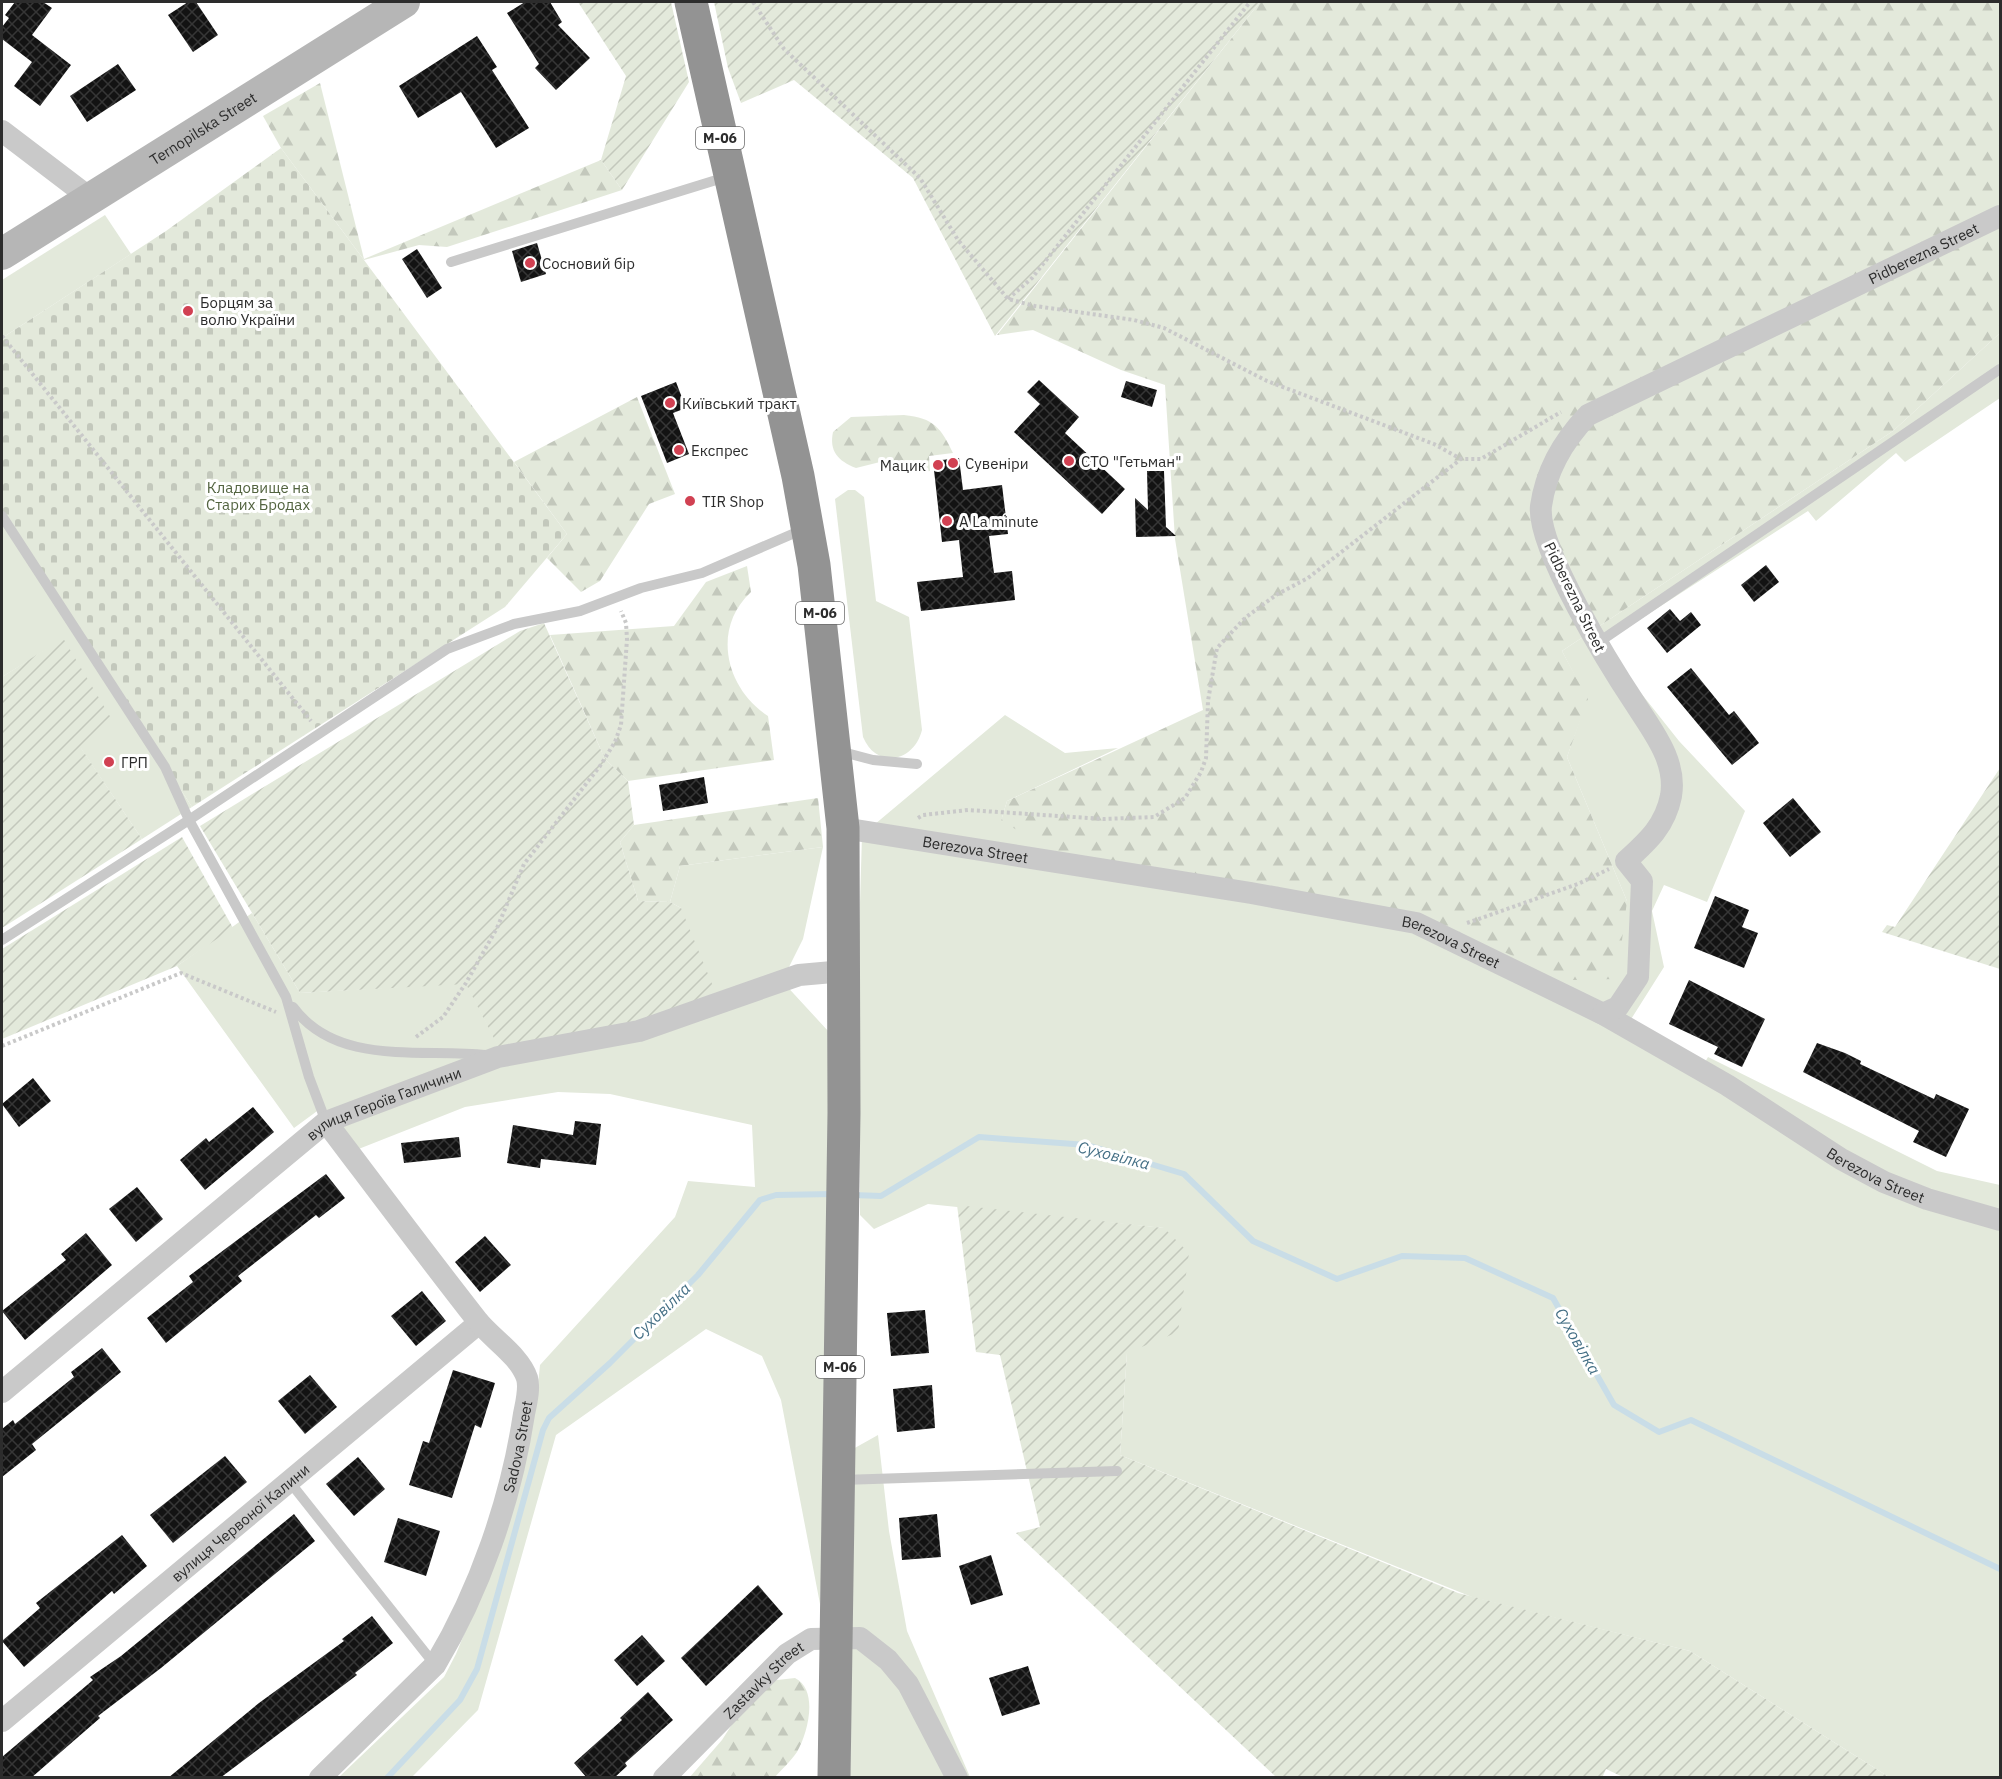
<svg xmlns="http://www.w3.org/2000/svg" width="2002" height="1779" font-family="'IBM Plex Sans',sans-serif">
  <style>
    .grass { fill: #e3e9db }
    .forest { fill: url(#forest-firs) }
    .cemetery { fill: url(#cemetery-stones) }
    .garden { fill: url(#garden-furrows) }
    .lines { fill: none; stroke-linecap: round; stroke-linejoin: round }
    .stream { stroke: #c9dde7; stroke-width: 6 }
    .building { fill: url(#building-cross-hatch) }
    .path { stroke: #c9c9c9; stroke-width: 4; stroke-dasharray: 3 3; stroke-linecap: butt }
    .lane { stroke: #c9c9c9; stroke-width: 10 }
    .street { stroke: #c9c9c9; stroke-width: 22 }
    .secondary { stroke: #b6b6b6; stroke-width: 32 }
    .highway { stroke: #939393; stroke-width: 33 }
    .poi-dot { fill: #d14152; stroke: #fff; stroke-width: 2 }
    .labels { text-anchor: middle; dominant-baseline: central; stroke-width: 6; stroke-linejoin: round; paint-order: stroke }
    .shield { fill: #fff; stroke: #6b6b6b; stroke-width: 1.5 }
    .shield-label { font-size: 14px; font-weight: bold; fill: #2c2c2c }
    .street-label { font-size: 15px; fill: #2c2c2c; stroke: #fff }
    .poi-label { font-size: 15px; fill: #2c2c2c; stroke: #fff; text-anchor: start }
    .park-label { font-size: 15px; fill: #52633f; stroke: #fff }
    .water-label { font-size: 16px; font-style: italic; fill: #446f85; stroke: #fff }
  </style>
  <defs>
    <pattern id="forest-firs" width="22" height="20" patternUnits="userSpaceOnUse" patternTransform="scale(1.5)"><rect width="22" height="20" fill="#e3e9db"/><path d="M5 1l3.5 6h-7zM16 11l3.5 6h-7z" fill="#c3c8bc"/></pattern>
    <pattern id="cemetery-stones" width="16" height="16" patternUnits="userSpaceOnUse" patternTransform="scale(1.5)"><rect width="16" height="16" fill="#e3e9db"/><path d="M2 7V4a2 2 0 0 1 4 0v3zM10 15v-3a2 2 0 0 1 4 0v3z" fill="#c3c8bc"/></pattern>
    <pattern id="garden-furrows" width="10" height="10" patternUnits="userSpaceOnUse" patternTransform="scale(1.5)"><rect width="10" height="10" fill="#e3e9db"/><path d="M-1 1l2-2M0 10L10 0M9 11l2-2" fill="none" stroke="#c3c8bc"/></pattern>
    <pattern id="building-cross-hatch" width="8" height="8" patternUnits="userSpaceOnUse" patternTransform="scale(1.5)"><rect width="8" height="8" fill="#131313"/><path d="M0 0l8 8M0 8l8-8" fill="none" stroke="#363636"/></pattern>
  </defs>
  <rect width="100%" height="100%" fill="#fff"/>
  <g class="grass">
    <path d="M105,215L131,254L2,338V280Z"/>
    <path d="M2000,333V398L1905,462L1896,453L1816,521L1808,511L1602,644L1679,741L1745,811L1707,902L1664,885L1652,911L1664,967L1628,1024L1704,1064L1708,1057L1937,1171L2000,1185V1777H1889L1690,1651L1472,1597L1120,1455L1127,1353L1164,1228L928,1204L874,1229L860,1215L859,937L862,835L1005,715L1065,753L1118,748L1007,801L1001,821L1627,901L1567,757L1587,699L1562,651L1893,431Z"/>
    <path d="M848,490H855L864,497L876,601L909,617L922,730C914,762 877,770 863,737L835,499Z"/>
    <path d="M2,513L192,807L142,839L80,747L63,639L2,677Z"/>
    <path d="M823,847L803,939L782,981L829,1032L827,1438L820,1604L781,1400L762,1356L706,1329L556,1435L478,1710L412,1777H339L444,1677L456,1654L483,1588L537,1395L540,1365L675,1217L688,1181L755,1187L752,1125L610,1094L558,1092L465,1107L351,1152L324,1106L294,1128L177,966L252,913L300,993L466,983L501,1051L681,908L670,902L680,866Z"/>
    <path d="M878,1435L889,1531L907,1631L970,1777L850,1778L853,1449Z"/>
  </g>
  <g class="forest">
    <path d="M1260,2H2000V333L1893,431L1562,651L1588,699L1567,757L1627,901L1617,979L1571,980L1403,910L1085,868L1001,821L1007,801L1203,710L1175,539L1165,385L1121,370L1033,330L997,335Z"/>
    <path d="M320,83L364,259L601,160L622,190L447,247L419,245L364,260L281,148L263,116Z"/>
    <path d="M637,397L675,494L649,504L600,581L581,592L547,558L567,534L514,462Z"/>
    <path d="M904,415C934,418 941,428 953,453L929,456L930,471L910,473L907,463L880,462L856,468C838,461 829,451 833,432L851,417Z"/>
    <path d="M747,566L751,592C711,629 726,689 768,716L774,760L628,781L605,759L550,635L674,626L706,582Z"/>
    <path d="M818,798L823,847L680,866L670,902L638,901L620,842L634,825Z"/>
    <path d="M795,1678C819,1690 808,1733 797,1752C791,1761 782,1769 775,1777L689,1778L722,1740L759,1682Z"/>
  </g>
  <path class="cemetery" d="M281,148L567,534L505,607L192,807L2,513V338L166,231Z"/>
  <g class="garden">
    <path d="M578,2H671L689,82L622,190L601,160L626,76Z"/>
    <path d="M714,2H1260L995,336L913,178L794,80L741,103L728,68Z"/>
    <path d="M544,623L605,759L628,781L634,825L620,842L638,901L670,902L681,908L719,1001L501,1052L466,984L300,993L200,826L520,631Z"/>
    <path d="M63,638L114,723L81,748L142,839L2,928V677Z"/>
    <path d="M2000,768V969L1882,932L1887,925L1895,927Z"/>
    <path d="M182,837L233,928L177,966L2,1039V949Z"/>
    <path d="M957,1205L1164,1228L1189,1253L1178,1332L1127,1353L1120,1455L1458,1593L1690,1651L1889,1777L1625,1778L1606,1769L1602,1778L1276,1777L1016,1533L1040,1527L1000,1355L976,1352Z"/>
  </g>
  <g class="lines">
    <g class="stream">
      <path d="M853,1195L881,1196L979,1137L1087,1145L1184,1174L1253,1241L1337,1279L1402,1256L1465,1258L1553,1298L1614,1405L1659,1432L1691,1420L2000,1569"/>
      <path d="M387,1778L460,1700L477,1669L543,1430L549,1418L610,1363L698,1275L760,1200L776,1195L834,1194"/>
    </g>
  </g>
  <g class="building">
    <path d="M15,2H43L52,8L32,35L71,65L40,106L14,86L32,62L2,39V27L9,18L5,15Z"/>
    <path d="M188,2H196L218,35L193,52L168,15Z"/>
    <path d="M525,2H550L562,22L558,25L590,58L556,90L535,68L539,64L507,13Z"/>
    <path d="M477,36L497,67L492,70L529,128L496,148L461,92L418,118L399,86Z"/>
    <path d="M118,64L136,90L87,122L70,96Z"/>
    <path d="M537,243L546,274L521,282L512,251Z"/>
    <path d="M417,249L442,288L427,298L402,259Z"/>
    <path d="M1039,380L1079,417L1065,433L1125,489L1102,514L1014,432L1040,404L1027,392Z"/>
    <path d="M1126,381L1157,390L1152,407L1121,397Z"/>
    <path d="M676,382L686,408L673,413L689,454L667,463L641,396Z"/>
    <path d="M959,458L963,490L1002,485L1008,534L989,536L994,573L1012,571L1015,600L921,611L917,582L963,577L959,540L942,542L933,461Z"/>
    <path d="M1147,471H1164L1166,527L1176,536L1136,537L1135,498L1148,510Z"/>
    <path d="M1766,565L1779,582L1754,602L1741,585Z"/>
    <path d="M1670,609L1680,621L1691,612L1701,625L1667,653L1647,628Z"/>
    <path d="M1691,668L1729,715L1734,711L1759,743L1732,765L1667,687Z"/>
    <path d="M704,777L708,803L663,811L659,785Z"/>
    <path d="M1793,798L1821,832L1790,857L1763,823Z"/>
    <path d="M1715,896L1749,910L1742,927L1758,933L1744,968L1694,948Z"/>
    <path d="M1689,980L1765,1019L1742,1067L1714,1054L1718,1047L1669,1024Z"/>
    <path d="M1817,1043L1845,1053L1861,1061L1860,1064L1934,1099L1936,1094L1969,1109L1946,1157L1913,1142L1919,1131L1803,1072Z"/>
    <path d="M33,1078L51,1101L19,1127L2,1104Z"/>
    <path d="M253,1107L274,1132L205,1190L180,1160L206,1138L209,1142Z"/>
    <path d="M575,1121L601,1124L596,1165L541,1159L540,1168L507,1163L513,1125L573,1135Z"/>
    <path d="M459,1137L461,1157L404,1163L401,1143Z"/>
    <path d="M326,1174L345,1198L319,1218L316,1215L238,1276L242,1281L166,1343L147,1318L193,1282L189,1276Z"/>
    <path d="M137,1187L163,1219L136,1242L109,1209Z"/>
    <path d="M86,1233L112,1265L25,1340L2,1311L66,1260L61,1254Z"/>
    <path d="M485,1236L511,1265L480,1292L455,1262Z"/>
    <path d="M422,1291L446,1321L416,1346L391,1316Z"/>
    <path d="M925,1310L929,1353L891,1356L887,1313Z"/>
    <path d="M102,1348L121,1372L32,1444L36,1450L2,1477V1429L13,1420L15,1424L74,1377L71,1372Z"/>
    <path d="M453,1370L495,1383L481,1428L475,1425L452,1498L409,1485L423,1441L429,1443Z"/>
    <path d="M310,1375L337,1407L305,1434L278,1401Z"/>
    <path d="M932,1385L935,1428L897,1432L893,1389Z"/>
    <path d="M225,1456L247,1482L173,1543L150,1515Z"/>
    <path d="M358,1457L385,1489L354,1516L326,1484Z"/>
    <path d="M294,1514L315,1541L161,1668L98,1716L100,1718L31,1778H2V1757L93,1680L90,1677L121,1656Z"/>
    <path d="M937,1514L941,1557L902,1560L899,1518Z"/>
    <path d="M398,1518L440,1531L426,1576L384,1562Z"/>
    <path d="M122,1535L147,1566L114,1594L112,1591L24,1667L2,1641L40,1608L36,1603Z"/>
    <path d="M991,1555L1003,1595L971,1605L959,1566Z"/>
    <path d="M758,1585L783,1614L706,1686L681,1658Z"/>
    <path d="M372,1616L393,1643L355,1673L357,1675L220,1778H168L259,1703L344,1641L342,1639Z"/>
    <path d="M642,1635L665,1661L637,1686L614,1660Z"/>
    <path d="M1028,1666L1040,1704L1002,1716L989,1678Z"/>
    <path d="M648,1692L673,1720L625,1763L627,1766L614,1778H587L574,1763L622,1720L620,1718Z"/>
  </g>
  <g class="lines">
    <g class="path">
      <path d="M753,2L784,49L920,178L958,240L1008,299L1035,306L1134,320L1164,328L1267,381L1434,444L1461,459"/>
      <path d="M1008,299L1032,278L1250,2"/>
      <path d="M2,336L311,721"/>
      <path d="M918,818L923,815L968,810L1104,819L1154,817L1185,798L1201,772L1206,758L1208,701L1217,648L1245,618L1276,595L1308,578L1461,459H1481L1561,412"/>
      <path d="M1467,923L1578,884L1609,869"/>
      <path d="M416,1037L443,1017L466,983L497,928L524,864L600,766L615,742L621,725L627,639L626,623L621,611"/>
      <path d="M2,1046L181,973L276,1012"/>
    </g>
    <g class="lane">
      <path d="M451,262L726,177"/>
      <path d="M2,516L165,767L189,820L447,649L514,624L580,611L641,588L702,573L804,529"/>
      <path d="M1596,644L2000,369"/>
      <path d="M839,751L873,760L917,764"/>
      <path d="M2,940L189,820L286,997L309,1077L326,1122"/>
      <path d="M293,1007C337,1067 422,1048 486,1055"/>
      <path d="M842,1480L1117,1471"/>
      <path d="M289,1481L435,1665"/>
    </g>
    <g class="street">
      <path d="M2,131L90,198"/>
      <path id="s1" d="M843,828L1251,893L1416,923L1603,1014L1727,1085L1841,1159L1884,1182L1927,1199L2000,1220"/>
      <path id="s2" d="M1603,1014L1618,1007L1638,977L1642,881L1626,861C1648,841 1665,826 1671,796C1677,761 1653,732 1636,705C1612,669 1536,547 1541,506C1546,471 1564,440 1588,415L2000,216"/>
      <path id="s3" d="M2,1392L326,1122L498,1057L639,1031L799,975L844,971"/>
      <path id="s4" d="M2,1721L479,1323"/>
      <path id="s5" d="M320,1778L435,1665C480,1590 511,1500 524,1414C526,1404 530,1388 527,1378C519,1355 492,1339 477,1320C426,1255 376,1188 326,1122"/>
      <path id="s6" d="M664,1778L787,1654L811,1639L860,1638L888,1660L908,1684L957,1778"/>
    </g>
    <path class="secondary" id="s7" d="M2,254L404,2"/>
    <path class="highway" d="M691,2L798,476L814,565L843,828L844,1113L834,1778"/>
  </g>
  <g class="poi-dot">
    <circle cx="530" cy="263" r="6"/>
    <circle cx="188" cy="311" r="6"/>
    <circle cx="670" cy="403" r="6"/>
    <circle cx="679" cy="450" r="6"/>
    <circle cx="1069" cy="461" r="6"/>
    <circle cx="953" cy="463" r="6"/>
    <circle cx="938" cy="465" r="6"/>
    <circle cx="690" cy="501" r="6"/>
    <circle cx="947" cy="521" r="6"/>
    <circle cx="109" cy="762" r="6"/>
  </g>
  <g class="labels">
    <g class="shield">
      <rect x="696" y="127" width="48" height="22" rx="4.5"/>
      <rect x="796" y="602" width="48" height="22" rx="4.5"/>
      <rect x="816" y="1356" width="48" height="22" rx="4.5"/>
    </g>
    <g class="shield-label">
      <text x="720" y="138">М-06</text>
      <text x="820" y="613">М-06</text>
      <text x="840" y="1367">М-06</text>
    </g>
    <g class="street-label">
      <text stroke="none"><textPath href="#s7" startOffset="237">Ternopilska Street</textPath></text>
      <text stroke="none"><textPath href="#s2" startOffset="1054">Pidberezna Street</textPath></text>
      <text transform="translate(1575 597) rotate(64)">Pidberezna Street</text>
      <text stroke="none"><textPath href="#s1" startOffset="134">Berezova Street</textPath></text>
      <text stroke="none"><textPath href="#s1" startOffset="620">Berezova Street</textPath></text>
      <text stroke="none"><textPath href="#s3" startOffset="482">вулиця Героїв Галичини</textPath></text>
      <text stroke="none"><textPath href="#s1" startOffset="1106">Berezova Street</textPath></text>
      <text stroke="none"><textPath href="#s5" startOffset="396">Sadova Street</textPath></text>
      <text stroke="none"><textPath href="#s4" startOffset="310">вулиця Червоної Калини</textPath></text>
      <text stroke="none"><textPath href="#s6" startOffset="140">Zastavky Street</textPath></text>
    </g>
    <g class="poi-label">
      <text x="542" y="263">Сосновий бір</text>
      <text x="200" y="302">Борцям за<tspan x="200" dy="17">волю України</tspan></text>
      <text x="682" y="403">Київський тракт</text>
      <text x="691" y="450">Експрес</text>
      <text x="1081" y="461">СТО "Гетьман"</text>
      <text x="965" y="463">Сувеніри</text>
      <text x="926" y="465" text-anchor="end">Мацик</text>
      <text x="702" y="501">TIR Shop</text>
      <text x="959" y="521">A La minute</text>
      <text x="121" y="762">ГРП</text>
    </g>
    <g class="park-label">
      <text x="258" y="487">Кладовище на<tspan x="258" dy="17">Старих Бродах</tspan></text>
    </g>
    <g class="water-label">
      <text transform="translate(1114 1155) rotate(14)">Суховілка</text>
      <text transform="translate(661 1311) rotate(-44)">Суховілка</text>
      <text transform="translate(1578 1341) rotate(60)">Суховілка</text>
    </g>
  </g>
  <rect width="2002" height="1779" fill="none" stroke="#2c2c2c" stroke-width="6"/>
</svg>
